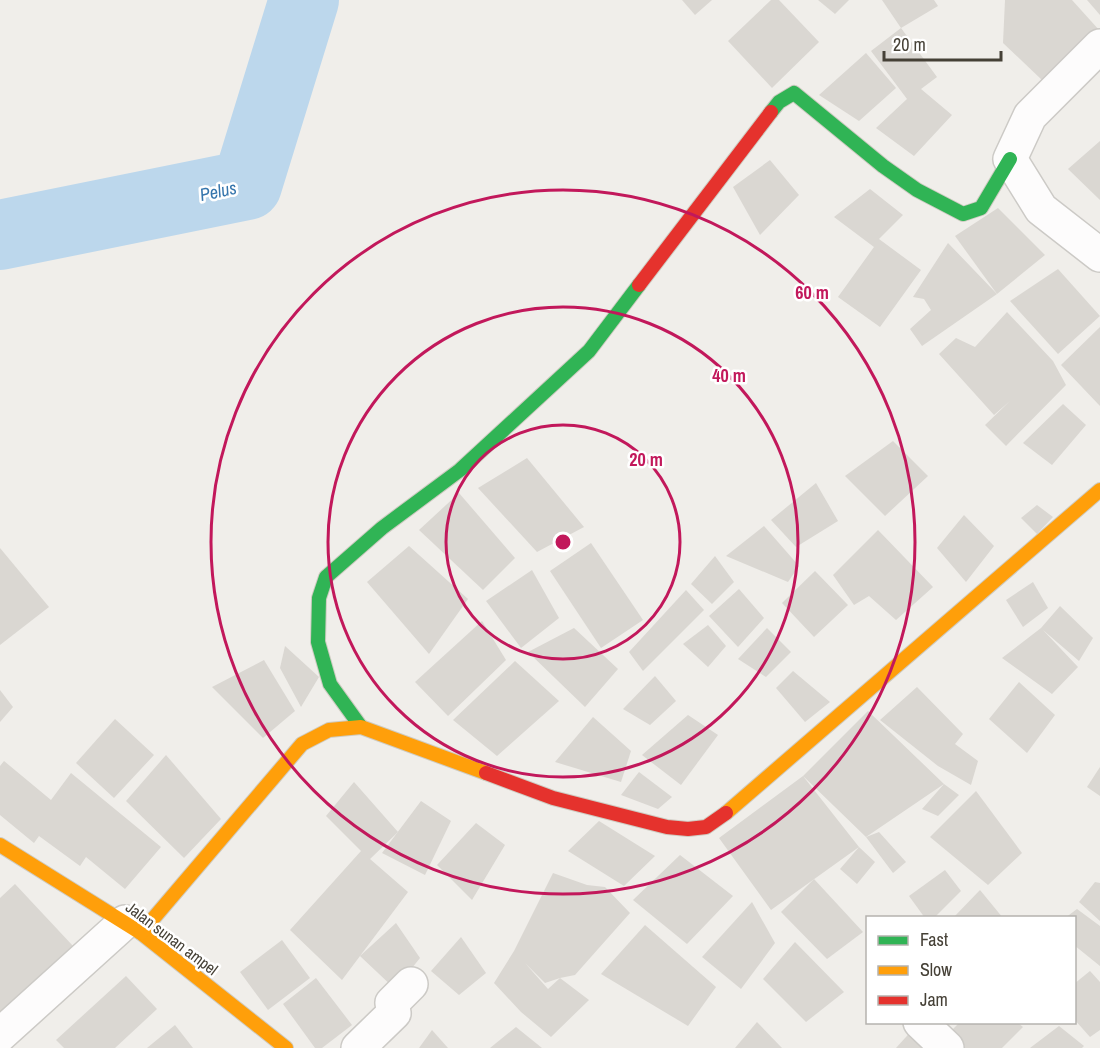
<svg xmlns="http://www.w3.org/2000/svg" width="1100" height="1048" font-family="'Archivo Narrow',sans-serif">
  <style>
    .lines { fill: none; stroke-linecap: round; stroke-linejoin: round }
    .river { stroke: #bcd7ec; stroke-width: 70 }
    .building { fill: #dad7d2 }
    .street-casing { stroke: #cccac6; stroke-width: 36 }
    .fast-casing { stroke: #cecbc1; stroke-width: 16 }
    .slow-casing { stroke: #cecbc1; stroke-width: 16 }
    .jam-casing { stroke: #cecbc1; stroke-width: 16 }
    .street { stroke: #fdfcfc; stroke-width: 33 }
    .fast { stroke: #30b455; stroke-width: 14 }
    .slow { stroke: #ff9f0a; stroke-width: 14 }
    .jam { stroke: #e5322d; stroke-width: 14 }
    .ring { fill: none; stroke: #c2185b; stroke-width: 3 }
    .labels { text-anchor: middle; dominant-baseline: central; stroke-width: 5; stroke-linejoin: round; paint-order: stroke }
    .street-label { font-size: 16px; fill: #454036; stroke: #fff }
    .water-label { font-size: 18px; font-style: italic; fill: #3575ac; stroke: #fff }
    .centre { fill: #c2185b; stroke: #fff; stroke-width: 3 }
    .ring-label { font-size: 18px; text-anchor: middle; font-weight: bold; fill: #c2185b; stroke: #fff; stroke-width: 5; stroke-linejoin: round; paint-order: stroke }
  </style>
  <rect width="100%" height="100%" fill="#f0eeea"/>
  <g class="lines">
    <path class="river" d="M0,235L247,185L304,0"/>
  </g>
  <g class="building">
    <path d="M682,0H712L695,15Z"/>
    <path d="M771,0H779L819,42L772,88L728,41Z"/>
    <path d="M818,0H849L835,14Z"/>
    <path d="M882,0H934L938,6L901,28L937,77L921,89L952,115L914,156L876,128L907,99L871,51L901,28Z"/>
    <path d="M1005,0H1072L1100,31L1043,81L1003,43Z"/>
    <path d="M1087,0H1100V15Z"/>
    <path d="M866,53L896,88L859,121L819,95Z"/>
    <path d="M1100,141V200L1068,169Z"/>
    <path d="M770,160L799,195L760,235L733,187Z"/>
    <path d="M870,189L903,215L879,239L921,270L880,327L838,297L874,247L834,217Z"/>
    <path d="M998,208L1045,255L997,294L955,236Z"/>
    <path d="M948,243L997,294L922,346L910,329L931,310L924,299L913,297Z"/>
    <path d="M1058,269L1100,316L1058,354L1010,301Z"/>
    <path d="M1007,312L1053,361L1066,385L1006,446L985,425L1010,401L994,415L939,354L956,338L975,347Z"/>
    <path d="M1100,327V406L1061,365Z"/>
    <path d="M1063,404L1086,425L1052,465L1023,443Z"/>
    <path d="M893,441L928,476L885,516L845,476Z"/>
    <path d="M527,458L584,527L537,552L478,488Z"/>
    <path d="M816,483L838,521L796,547L771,520Z"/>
    <path d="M459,493L515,558L483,590L419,530Z"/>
    <path d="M1037,505L1053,517L1037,534L1021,518Z"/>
    <path d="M964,515L994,546L966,582L937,548Z"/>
    <path d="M764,526L799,566L788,582L726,556Z"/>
    <path d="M878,530L933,587L896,620L869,596L854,605L833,575Z"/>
    <path d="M591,543L643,620L601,648L550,571Z"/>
    <path d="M409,546L468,599L429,654L367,582Z"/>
    <path d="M0,548L49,607L0,645Z"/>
    <path d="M715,556L734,582L712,604L691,584Z"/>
    <path d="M532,570L559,618L521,648L486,601Z"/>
    <path d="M815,571L848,605L814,637L782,603Z"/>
    <path d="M1033,582L1048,608L1023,627L1006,600Z"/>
    <path d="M739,589L764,618L738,647L709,616Z"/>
    <path d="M686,590L704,610L643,671L629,652Z"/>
    <path d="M1060,606L1093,638L1079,661L1043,630L1078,667L1052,694L1002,658L1041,628Z"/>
    <path d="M482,621L506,660L448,716L415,682Z"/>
    <path d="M708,625L726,646L708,667L683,644Z"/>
    <path d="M574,628L618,669L585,707L528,652Z"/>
    <path d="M767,628L791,652L766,677L738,659Z"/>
    <path d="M285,646L319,677L301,707L280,668Z"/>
    <path d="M264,660L295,711L263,738L212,687Z"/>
    <path d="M515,661L559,701L497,756L453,720Z"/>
    <path d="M793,671L830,702L805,722L776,688Z"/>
    <path d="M655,676L676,701L650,725L623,709Z"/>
    <path d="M1019,682L1055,715L1027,753L989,719Z"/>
    <path d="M917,687L963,734L955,744L978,761L971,785L938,766L880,720Z"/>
    <path d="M0,690L13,707L0,722Z"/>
    <path d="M868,711L944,784L959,795L938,816L922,809L944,784L866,837L803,776L859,847L875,862L857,884L840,869L859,847L771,910L719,838L803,776Z"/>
    <path d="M688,715L718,735L681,785L642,755Z"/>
    <path d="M593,717L631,751L621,782L555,762Z"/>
    <path d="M115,719L154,755L114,798L76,763Z"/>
    <path d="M166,755L221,819L184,858L126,801Z"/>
    <path d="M4,761L51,800L71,773L161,847L125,889L86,857L80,866L39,836L34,843L0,815V766Z"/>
    <path d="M1100,767V796L1087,787Z"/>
    <path d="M639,772L672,797L658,809L621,795Z"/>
    <path d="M354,782L398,832L370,859L408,892L360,956L396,923L420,958L395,989L360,956L342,980L290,930L361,851L326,816Z"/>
    <path d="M976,791L1022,853L988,885L930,837Z"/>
    <path d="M421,801L451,821L425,875L382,853Z"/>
    <path d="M599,821L655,856L624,886L568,851Z"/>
    <path d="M476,823L505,845L472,900L437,865Z"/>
    <path d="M879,832L906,862L893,873L866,837Z"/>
    <path d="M680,855L733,896L687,944L633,900Z"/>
    <path d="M945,870L961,891L934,918H925L909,896Z"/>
    <path d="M553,873L587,885L605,887L630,913L575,975L560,978L545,983L525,963L548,989L560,978L589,1000L551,1037L521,1012L494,983L514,951Z"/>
    <path d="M814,879L863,932L827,959L781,912Z"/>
    <path d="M1095,882L1100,883V921L1079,902Z"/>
    <path d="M15,884L73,946L0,1016V898Z"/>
    <path d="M980,890L1003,918H953Z"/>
    <path d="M752,902L775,943L741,989L702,957Z"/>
    <path d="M1077,909L1100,926V966L1074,945V918H1065Z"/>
    <path d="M645,925L716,987L688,1026L601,974Z"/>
    <path d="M461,937L486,973L459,995L431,971Z"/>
    <path d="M282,940L310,978L268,1010L240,972Z"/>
    <path d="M795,942L844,992L806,1022L763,979Z"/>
    <path d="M1090,971L1100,982V1030L1090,1037L1074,1019V984Z"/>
    <path d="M126,976L157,1009L115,1048H64L56,1040Z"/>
    <path d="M316,978L352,1025L322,1048H315L283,1004Z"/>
    <path d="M757,1022L782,1048H735Z"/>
    <path d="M959,1023H1018L1023,1027L1002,1048H959L946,1036Z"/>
    <path d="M175,1025L193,1048H147Z"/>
    <path d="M1059,1026L1084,1046L1082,1048H1030Z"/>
    <path d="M516,1027L542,1048H490Z"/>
    <path d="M915,1027L934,1048H896Z"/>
    <path d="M432,1030L448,1048H419Z"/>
  </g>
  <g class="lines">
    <g class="street-casing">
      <g id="street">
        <path d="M1100,46L1030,116L1010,159L1041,209L1100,255"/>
        <path d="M920,1022L947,1048"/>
        <path d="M0,1035L125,922"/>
        <path d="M358,1048L394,1013L392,1003L411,984"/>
      </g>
    </g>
    <g class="fast-casing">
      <g id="fast">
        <path d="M771,112L779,102L794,93L883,166L917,190L963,214L981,208L1010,159"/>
        <path d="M361,727L330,684L318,642L319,598L326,577L382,528L460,470L589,351L639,285"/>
      </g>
    </g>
    <g class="slow-casing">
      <g id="slow">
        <path d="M726,813L1100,490"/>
        <path d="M0,845L141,933L286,1048"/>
        <path d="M141,933L302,744L329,730L361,727L486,773"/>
      </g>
    </g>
    <g class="jam-casing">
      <g id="jam">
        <path d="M639,285L771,112"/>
        <path d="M486,773L553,798L667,827L688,829L706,827L726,813"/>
      </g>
    </g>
    <use href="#street" class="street"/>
    <use href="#fast" class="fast"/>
    <use href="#slow" class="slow"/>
    <use href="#jam" class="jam"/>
  </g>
  <g class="ring">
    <circle cx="563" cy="542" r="117"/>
    <circle cx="563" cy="542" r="235"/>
    <circle cx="563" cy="542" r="352"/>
  </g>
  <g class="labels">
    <g class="street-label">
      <text transform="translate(172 938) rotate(37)">Jalan sunan ampel</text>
    </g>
    <g class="water-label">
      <text transform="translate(218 191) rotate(-12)">Pelus</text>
    </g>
  </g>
  <circle cx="563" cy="542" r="9" class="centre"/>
  <g class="ring-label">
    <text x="812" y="299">60 m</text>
    <text x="729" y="382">40 m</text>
    <text x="646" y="466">20 m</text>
  </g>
  <rect x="866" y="916" width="210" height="108" fill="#ffffff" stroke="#b5b3af" stroke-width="1.5"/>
  <rect x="878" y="936" width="30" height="9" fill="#30b455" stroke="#b5b3af" stroke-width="1.5"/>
  <text x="920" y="946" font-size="18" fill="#454036">Fast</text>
  <rect x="878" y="966" width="30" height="9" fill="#ff9f0a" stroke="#b5b3af" stroke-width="1.5"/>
  <text x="920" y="976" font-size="18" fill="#454036">Slow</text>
  <rect x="878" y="996" width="30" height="9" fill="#e5322d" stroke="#b5b3af" stroke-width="1.5"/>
  <text x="920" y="1006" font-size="18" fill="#454036">Jam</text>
  <path d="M884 51v9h117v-9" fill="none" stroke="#454036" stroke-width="3"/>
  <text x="893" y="51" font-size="18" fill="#454036" stroke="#ffffff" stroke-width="4.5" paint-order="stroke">20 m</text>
</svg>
